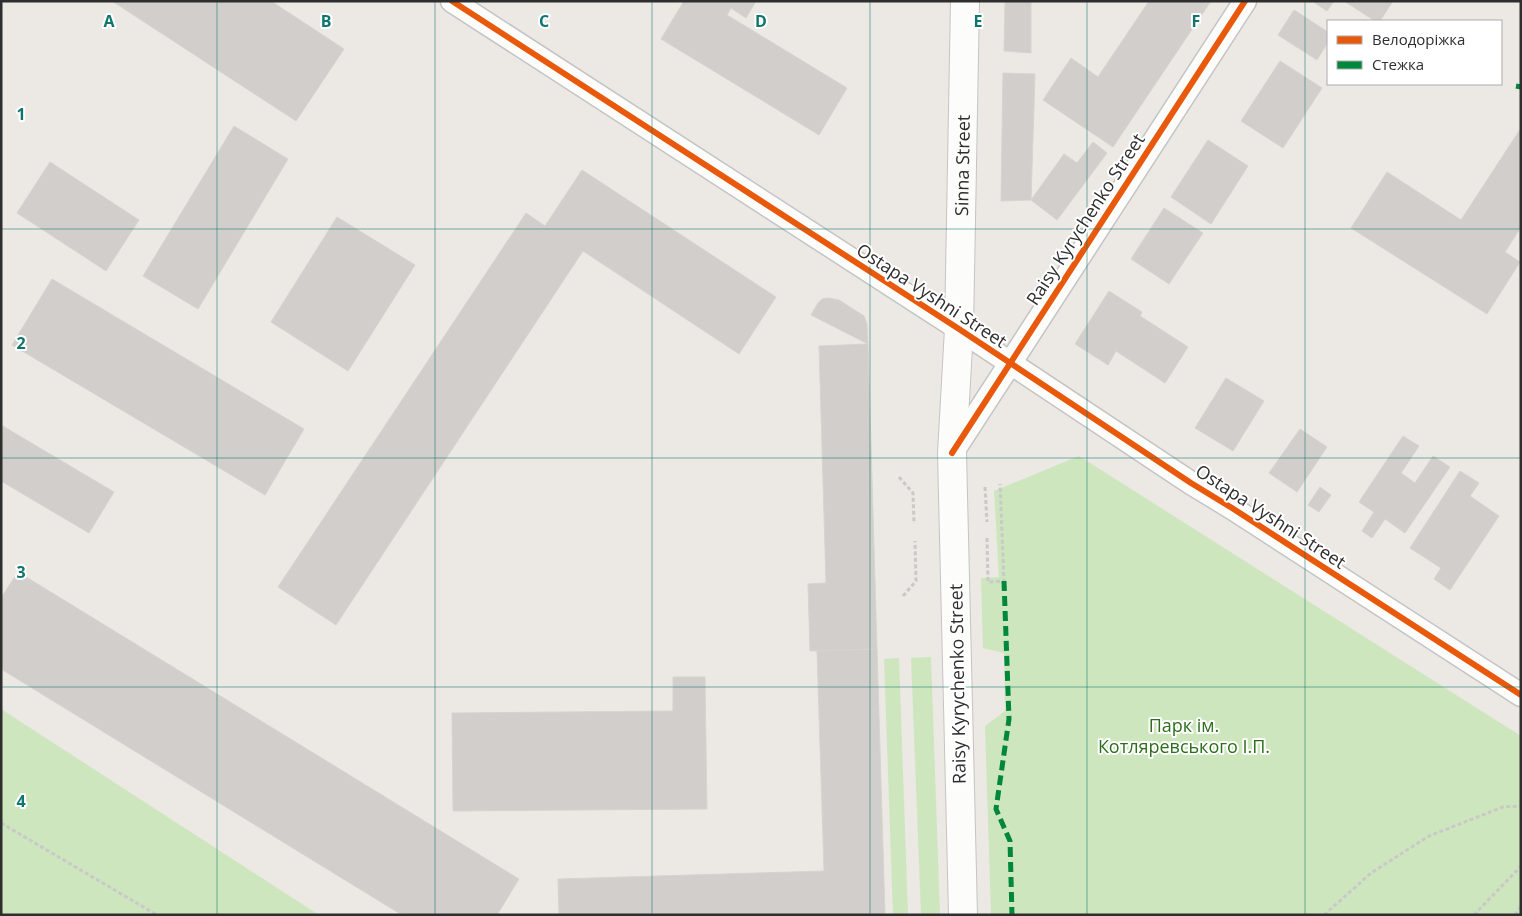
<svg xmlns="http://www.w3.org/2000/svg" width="1522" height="916" font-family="'Open Sans',sans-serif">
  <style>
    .green { fill: #cee6be }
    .building { fill: #d1cecb; stroke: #d7d4d0 }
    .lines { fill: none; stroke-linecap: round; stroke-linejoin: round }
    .minor-casing { stroke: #c5c4c5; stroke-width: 25 }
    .secondary-casing { stroke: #c5c4c5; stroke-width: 30 }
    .path { stroke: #c9c9c8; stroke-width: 3; stroke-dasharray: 4 2.5; stroke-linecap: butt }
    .minor { stroke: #fcfcfb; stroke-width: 22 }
    .secondary { stroke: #fcfcfb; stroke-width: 28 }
    .quiet { stroke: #00873e; stroke-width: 5; stroke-dasharray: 10 5; stroke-linecap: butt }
    .cycleway-casing { stroke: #fff; stroke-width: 9 }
    .cycleway { stroke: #e8590c; stroke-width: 6 }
    .grid { fill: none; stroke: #0f766e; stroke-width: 1; stroke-opacity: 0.55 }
    .labels { text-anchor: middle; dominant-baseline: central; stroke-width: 4; stroke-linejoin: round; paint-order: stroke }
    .street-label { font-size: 18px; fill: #2e2e2e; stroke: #fff }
    .park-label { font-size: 18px; fill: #2c6e1b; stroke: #fff }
    .grid-label { font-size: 16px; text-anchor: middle; font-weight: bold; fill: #0f766e; stroke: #fff; stroke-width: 4; stroke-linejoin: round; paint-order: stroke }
  </style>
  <rect width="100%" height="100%" fill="#ece8e4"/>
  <g class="green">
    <path d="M1079,456L1521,736V915H991L985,726L1005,711L1004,653L983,648L981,578L999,577L994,491Z"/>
    <path d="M931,657L940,915H921L911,658Z"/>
    <path d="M899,658L908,915H893L884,659Z"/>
    <path d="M1,709L319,915H1Z"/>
  </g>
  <g class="building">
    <path d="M112,1H271L344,49L296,121Z"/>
    <path d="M684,1H756L746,18L731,8L727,15L847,88L819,135L661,39Z"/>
    <path d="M1005,1H1031V53L1004,51Z"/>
    <path d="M1149,1H1211L1113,147L1043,100L1071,58L1098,77Z"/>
    <path d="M1312,1H1334L1327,11Z"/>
    <path d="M1344,1H1393L1380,21H1375Z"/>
    <path d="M1294,10L1328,32V42L1317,60L1278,35Z"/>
    <path d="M1280,61L1322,88L1283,148L1241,121Z"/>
    <path d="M1003,73L1035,74L1031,200L1001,201Z"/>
    <path d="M234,126L288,159L198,309L143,276Z"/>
    <path d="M1521,128V227L1505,252L1520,262L1487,314L1351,228L1387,172L1461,220Z"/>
    <path d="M1208,140L1248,166L1211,224L1171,197Z"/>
    <path d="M1093,142L1107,153L1057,220L1031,200L1064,154L1077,163Z"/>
    <path d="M50,162L139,220L106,271L17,213Z"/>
    <path d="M582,170L776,297L739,354L583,251L336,625L278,587L526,213L545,226Z"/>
    <path d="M1164,208L1203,233L1169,284L1131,259Z"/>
    <path d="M337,217L415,265L348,371L271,322Z"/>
    <path d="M52,279L304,429L265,495L12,345Z"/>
    <path d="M1109,291L1142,312L1140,316L1188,347L1165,383L1116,351L1108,365L1075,344Z"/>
    <path d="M828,298L839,300L864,316L867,324L868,344L811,315L818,303L822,299Z"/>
    <path d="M868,344L877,649L810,651L808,584L826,583L819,346Z"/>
    <path d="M1226,378L1264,401L1233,451L1195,428Z"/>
    <path d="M1,425L114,492L89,533L1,481Z"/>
    <path d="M1300,429L1327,447L1297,492L1269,473Z"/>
    <path d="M1403,436L1419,446L1401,473L1415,483L1433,456L1450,467L1405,533L1385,519L1372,538L1362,531L1374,512L1359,502Z"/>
    <path d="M1460,471L1479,483L1470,496L1499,516L1450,590L1434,579L1441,568L1410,548Z"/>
    <path d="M1320,487L1331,495L1319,512L1308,505Z"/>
    <path d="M18,572L519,879L497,915H402L1,669V598Z"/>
    <path d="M877,649L885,915H559L558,879L824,871L817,651Z"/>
    <path d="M673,677H705L707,809L453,811L452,713L673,711Z"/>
  </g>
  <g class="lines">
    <g class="minor-casing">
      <g id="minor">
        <path d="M452,1L959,329L1191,483L1232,508L1521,695"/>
        <path d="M952,453L1245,1"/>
      </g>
    </g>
    <g class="secondary-casing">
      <g id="secondary">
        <path id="s1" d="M963,915L952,453L959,329L965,1"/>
      </g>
    </g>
    <g class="path">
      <path d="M899,477L913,493L914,524"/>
      <path d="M985,487L987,522"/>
      <path d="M987,538L988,582L1004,581L1000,484"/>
      <path d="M903,596L916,581L915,541"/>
      <path d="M1,823L157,915"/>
      <path d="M1324,915L1371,873L1429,836L1503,807L1521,806"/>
      <path d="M1474,915L1521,866"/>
      <path d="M1515,915L1521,906"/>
    </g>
    <use href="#minor" class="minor"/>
    <use href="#secondary" class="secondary"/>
    <g class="quiet">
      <path d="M1516,86L1521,87"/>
      <path d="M1004,581L1009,719L996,809L1010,841L1012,915"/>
    </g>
    <g class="cycleway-casing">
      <g id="cycleway">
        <path d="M452,1L959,329L1191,483L1232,508L1521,695"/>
        <path d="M952,453L1245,1"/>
      </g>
    </g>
    <use href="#cycleway" class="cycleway"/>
  </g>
  <path class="grid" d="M217,1V915M435,1V915M652,1V915M870,1V915M1087,1V915M1305,1V915M1,229H1521M1,458H1521M1,687H1521"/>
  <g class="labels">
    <g class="street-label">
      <text stroke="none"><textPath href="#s1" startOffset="750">Sinna Street</textPath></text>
      <text transform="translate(1085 219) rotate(-57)">Raisy Kyrychenko Street</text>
      <text transform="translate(932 295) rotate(33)">Ostapa Vyshni Street</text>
      <text transform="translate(1271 516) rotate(33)">Ostapa Vyshni Street</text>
      <text transform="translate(957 684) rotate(-91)">Raisy Kyrychenko Street</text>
    </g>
    <g class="park-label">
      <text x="1184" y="725">Парк ім.<tspan x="1184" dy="21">Котляревського І.П.</tspan></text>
    </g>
  </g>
  <g class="grid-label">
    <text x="109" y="27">A</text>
    <text x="326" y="27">B</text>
    <text x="544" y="27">C</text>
    <text x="761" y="27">D</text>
    <text x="978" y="27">E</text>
    <text x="1196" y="27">F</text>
    <text x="21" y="120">1</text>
    <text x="21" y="349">2</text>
    <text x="21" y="578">3</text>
    <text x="21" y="807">4</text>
  </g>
  <rect width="1522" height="916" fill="none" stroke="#2e2e2e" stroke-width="5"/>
  <rect x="1327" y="20" width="175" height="65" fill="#ffffff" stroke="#ababab"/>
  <rect x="1337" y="36" width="25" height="8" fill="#e8590c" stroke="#ababab"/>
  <text x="1372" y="45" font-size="15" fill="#2e2e2e">Велодоріжка</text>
  <rect x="1337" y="61" width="25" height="8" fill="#00873e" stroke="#ababab"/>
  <text x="1372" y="70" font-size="15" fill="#2e2e2e">Стежка</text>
</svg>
